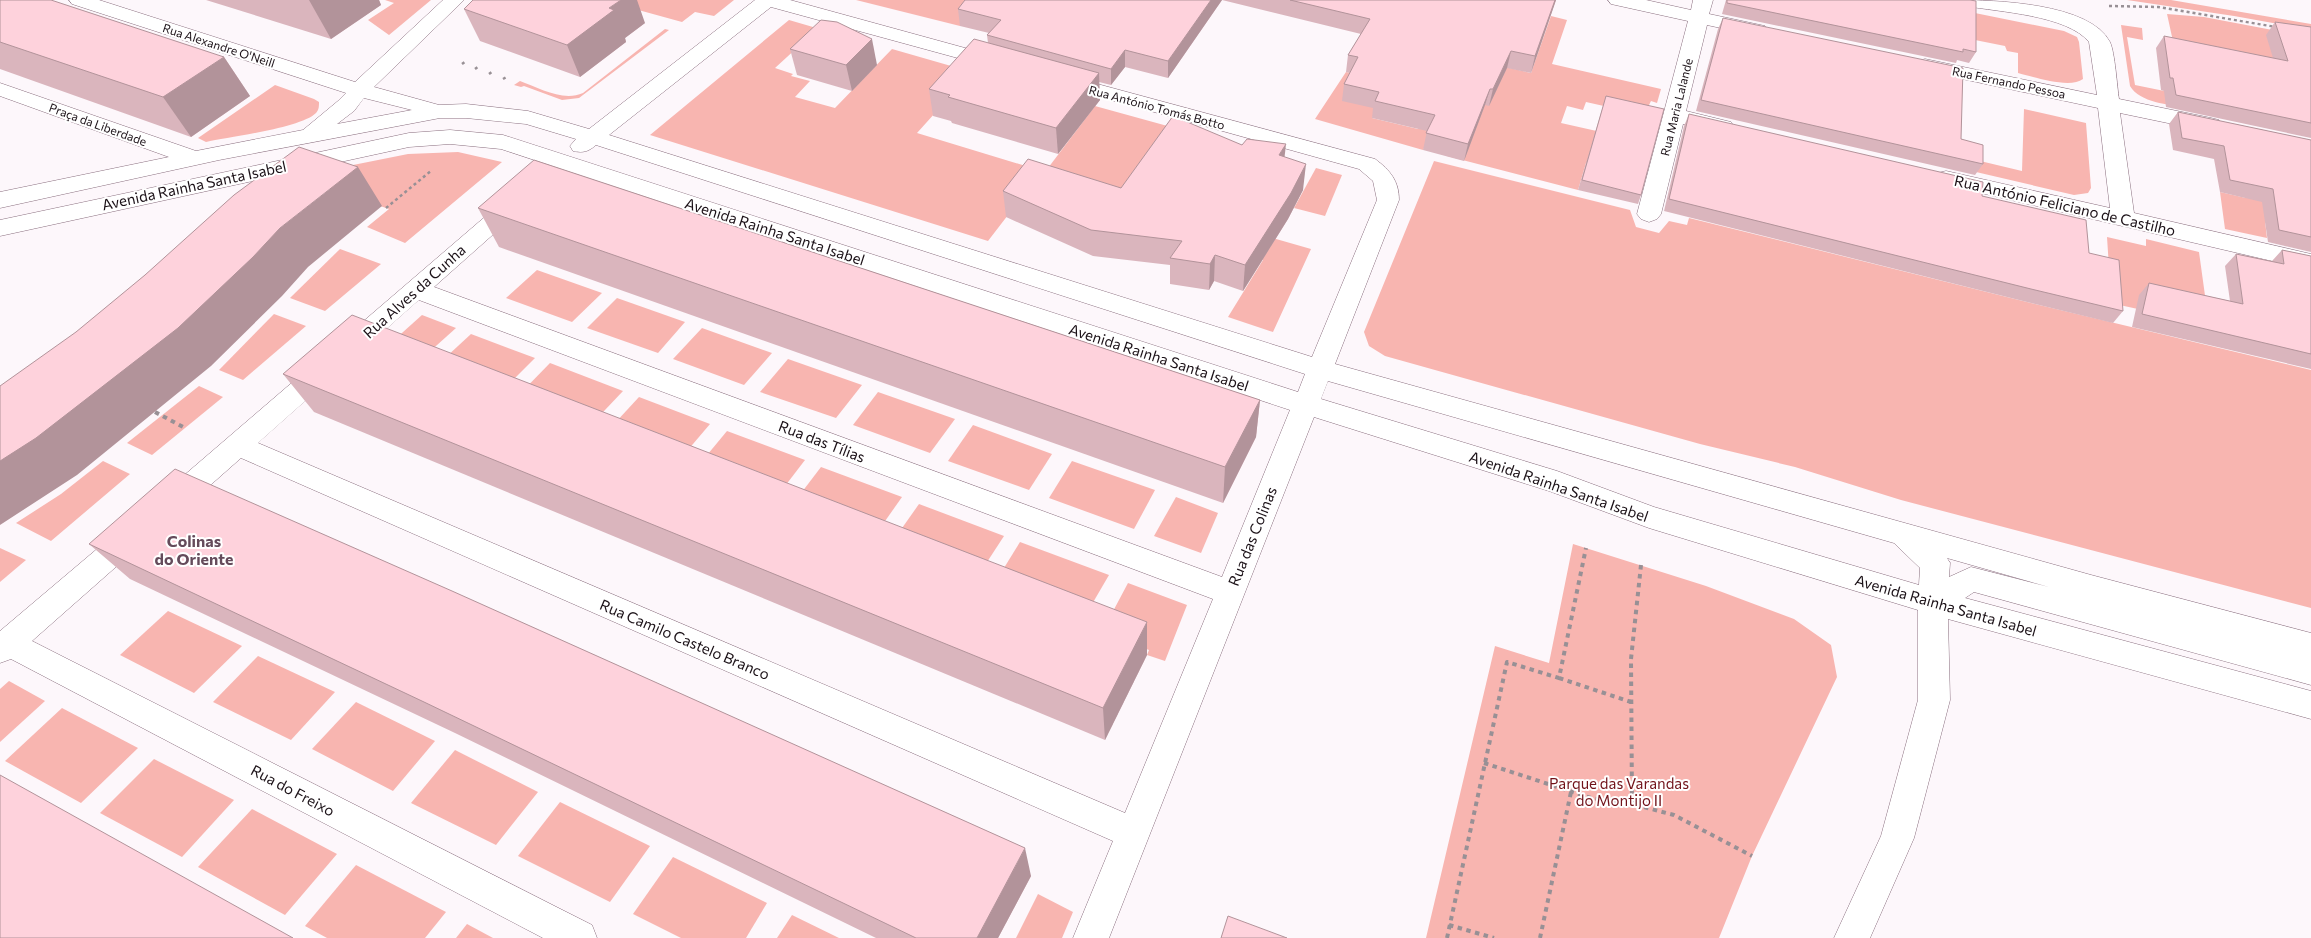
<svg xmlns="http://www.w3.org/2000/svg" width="2311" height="938" font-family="Commissioner,sans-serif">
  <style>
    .green { fill: #f8b5b0 }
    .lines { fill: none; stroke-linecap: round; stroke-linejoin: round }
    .minor-casing { stroke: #8a6f7f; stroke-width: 1 }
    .path-far1 { stroke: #989095; stroke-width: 2.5; stroke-dasharray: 3 3; stroke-linecap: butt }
    .path { stroke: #989095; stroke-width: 4; stroke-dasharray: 4.5 4.5; stroke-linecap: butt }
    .minor { fill: #fff; fill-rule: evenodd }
    .wall { fill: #dab5bd }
    .shaded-wall { fill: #b2939a }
    .building { fill: #fed2dc; stroke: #b2939a }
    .labels { text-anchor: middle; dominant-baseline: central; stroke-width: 4; stroke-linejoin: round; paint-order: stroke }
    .far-street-label { font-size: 12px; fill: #1b1117; stroke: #fff }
    .street-label { font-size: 15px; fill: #1b1117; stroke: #fff }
    .park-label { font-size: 15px; fill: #711219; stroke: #fff }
    .neighbourhood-label { font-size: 16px; font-weight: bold; fill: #654b5b; stroke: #fff }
  </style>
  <rect width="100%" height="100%" fill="#fdf7fb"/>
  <g class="green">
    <path d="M385,0H431L389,35L368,20L394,3Z"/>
    <path d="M602,0H734L714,16L695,12L682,22Z"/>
    <path d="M856,0H980L960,26Z"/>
    <path d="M2127,0H2171L2311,24V30L2234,16Z"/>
    <path d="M1970,12L2064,31L2077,37L2079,42L2083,79C2070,89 2034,77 2018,73V53L2007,51L2005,46L1970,39Z"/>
    <path d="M2167,14L2204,17L2283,32L2304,56L2181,78Z"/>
    <path d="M1551,16L1567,20L1552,64L1661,89L1657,103L1651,101L1644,115L1586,102L1583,110L1567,106L1561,123L1610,134L1586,163L1578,190L1447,156L1429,138L1423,150L1315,119L1346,72L1356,74L1376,109L1372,118L1418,129L1462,57L1531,73Z"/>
    <path d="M789,20L854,39L799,46L775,68L793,74L791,76L810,81L795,97L835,108L892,49L972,72L917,133L1042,171L988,241L650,135Z"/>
    <path d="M2121,25L2142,28L2143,40L2127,37L2135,85L2184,95L2186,108C2169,104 2140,103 2130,86Z"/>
    <path d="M665,29L669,30L579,98L562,100L524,86L521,87L514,85L520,81C539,88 563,102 583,93Z"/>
    <path d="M275,85L314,99L319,102C319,106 319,110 316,113C301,128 229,137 206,142L198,138Z"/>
    <path d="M1095,106L1182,130L1133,198L1045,172Z"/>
    <path d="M2024,109L2086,123L2091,188L2088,193L2074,195L1976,172V160L2022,171Z"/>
    <path d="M458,152L502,162L405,243L367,227L389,209L324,187L353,165L408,154Z"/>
    <path d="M1434,161L1630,210L1636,227L1659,233L1669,221L1687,225L1689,218L2023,301L2311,370V608L1901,500L1795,467L1700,444L1385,356L1369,346L1364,332Z"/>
    <path d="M1316,168L1342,175L1325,216L1294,208Z"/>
    <path d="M2279,184L2265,221L2267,238L2225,229L2220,192L2246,198Z"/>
    <path d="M1228,225L1311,249L1273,332L1228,317L1263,260Z"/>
    <path d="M2107,237L2146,246V239L2199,252L2207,310L2188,320L2115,304L2111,298Z"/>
    <path d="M340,249L381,264L325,311L290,298Z"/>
    <path d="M537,270L602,293L572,322L506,298Z"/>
    <path d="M617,298L685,322L658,353L587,328Z"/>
    <path d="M274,314L306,326L243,380L219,370Z"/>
    <path d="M422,315L456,328L417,363L383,350Z"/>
    <path d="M702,328L772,353L744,385L673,359Z"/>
    <path d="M471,334L535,358L498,395L432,370Z"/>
    <path d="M788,359L862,385L836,418L760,392Z"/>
    <path d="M550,363L623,391L587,429L513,401Z"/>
    <path d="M199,386L223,397L152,455L127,443Z"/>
    <path d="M878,392L955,419L930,453L853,425Z"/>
    <path d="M639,397L710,424L676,464L603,436Z"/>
    <path d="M973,425L1052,454L1029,490L948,461Z"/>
    <path d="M727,431L805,460L772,503L693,472Z"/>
    <path d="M103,461L130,474L51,541L16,523L61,494Z"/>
    <path d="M1072,461L1155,490L1134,529L1049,498Z"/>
    <path d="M821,467L902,497L871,541L789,509Z"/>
    <path d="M1176,497L1218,513L1201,553L1154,536Z"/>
    <path d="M919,504L1004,536L974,582L888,548Z"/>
    <path d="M1020,542L1109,575L1081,623L991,589Z"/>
    <path d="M1573,544L1706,586L1794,619L1831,645L1837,677L1752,856L1719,938H1426L1495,646L1549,663Z"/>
    <path d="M0,548L26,560L0,582Z"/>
    <path d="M1128,583L1187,605L1165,661L1147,655L1149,650L1102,632Z"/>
    <path d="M168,611L242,646L194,693L120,655Z"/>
    <path d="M258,656L335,692L291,740L213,702Z"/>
    <path d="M9,681L45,701L0,742V689Z"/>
    <path d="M356,702L435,741L393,791L312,749Z"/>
    <path d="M62,708L138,748L81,803L5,761Z"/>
    <path d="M455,750L538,792L496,845L411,803Z"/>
    <path d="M154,759L234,800L182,857L100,813Z"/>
    <path d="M560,802L650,846L610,902L518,856Z"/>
    <path d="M252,809L337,854L285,915L198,867Z"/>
    <path d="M673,857L767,903L746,938H681L633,914Z"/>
    <path d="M356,865L446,912L425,938H327L305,926Z"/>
    <path d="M1038,894L1073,912L1062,938H1016Z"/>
    <path d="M792,915L839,938H777Z"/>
    <path d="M467,924L493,938H456Z"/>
  </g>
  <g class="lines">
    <g class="minor-casing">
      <g id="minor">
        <path d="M69,0H99L355,82L443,0H464L374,87L439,105L466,104L528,111L589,129L755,0H790L1005,59L1008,63L1005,67L998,69L771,7L609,135L1312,357L1377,200L1373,181L1359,169L1057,85L1054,81L1057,77L1064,75L1375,159C1390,170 1399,181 1399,200L1335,364L2091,575L2311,633V685L1974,592L1965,598L2311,691V719L1948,619L1950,700L1914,838L1870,938H1834L1881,836L1918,700V610L1649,528L1549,491L1314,417L1109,938H1073L1113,841L241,458L180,512L170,515L160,512L156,504L160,496L508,197L516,194L524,197L527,202L524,207L434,287L1222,577L1290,410L501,149L450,144L409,147L0,236V220L409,133L450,130L503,135L1298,392L1305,374L596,145C588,152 583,153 573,151L570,146L576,139L526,124L466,118H440L219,160L0,208V192L169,157L0,96V83L196,151L303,130L338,101L346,93L72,4ZM364,98L412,110L337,124L354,111ZM419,300L1213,599L1125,813L258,443ZM1328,381L1894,543L1920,568L1919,585L1654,507L1557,471L1321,399ZM1947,558L2049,587L1971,567L1949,577L1950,563Z"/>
        <path d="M1608,0H1646L1691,10L1693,0H1713L1709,14L1765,26L1768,30L1765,34L1758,36L1707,25L1686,111L1731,122L1734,127L1731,132L1723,134L1683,124L1661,214L1657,219L1649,222L1641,219L1637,214L1688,21L1611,4Z"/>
        <path d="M1956,0C1995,0 2090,3 2110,42C2115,53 2117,86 2119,99L2211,118L2219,120L2222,125L2219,130L2211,132L2120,113L2134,213L2311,254V270L1938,183L1935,178L1938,173L1946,171L2110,208L2098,108L1925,71L1918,69L1915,65L1918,61L1925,59L2097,95L2089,42C2067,15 1999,12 1966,6L1959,4Z"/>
        <path d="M133,523L143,527L147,535L143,543L32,641L592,925L597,938H543L11,659L0,663V631L123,527Z"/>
      </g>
    </g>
    <g class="path-far1">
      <path d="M2109,6L2158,7L2276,27"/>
      <path d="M462,64L466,61"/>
      <path d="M475,69L479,66"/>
      <path d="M489,74L493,71"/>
      <path d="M503,79L508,76"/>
      <path d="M386,208L432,170"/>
    </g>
    <g class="path">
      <path d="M155,412L185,428"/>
      <path d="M1641,565L1631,659L1632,804L1674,815L1752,856"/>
      <path d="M1559,678L1631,702"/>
      <path d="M1484,763L1591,798L1632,804"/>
      <path d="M1449,925L1494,938"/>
      <path d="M1447,938L1507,662L1559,678L1586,548"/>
      <path d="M1540,938L1571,792"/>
    </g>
    <use href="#minor" class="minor"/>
  </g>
  <g class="wall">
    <path d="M0,0L224,57L250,96L191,137L0,69Z"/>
    <path d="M206,0H379L381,5L331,39Z"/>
    <path d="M965,0H1556L1531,73L1507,68L1489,106L1485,105L1464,161L1423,150L1427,131L1372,118L1373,108L1342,101L1344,84L1350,73L1346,72L1348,55L1361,34L1222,0L1168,78L1125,67L1111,85L1099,82L1100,100L1058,154L952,123L951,121L933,116L929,89L988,43L987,35L989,33L960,26L958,9Z"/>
    <path d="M1726,0H1970L1976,52L1969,63L1957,60L1956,63L1722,14Z"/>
    <path d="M464,9L645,23L625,38L626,42L580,77L480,41Z"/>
    <path d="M1723,18L1961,139L1983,164L1975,175L1696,111L1718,29Z"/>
    <path d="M2275,22L2311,27V138L2166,107L2164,91L2161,90L2156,48L2164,36L2273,58L2266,35Z"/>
    <path d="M790,49L877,65L852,91L797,75Z"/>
    <path d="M1606,96L1641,195L1638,204L1578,190Z"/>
    <path d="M2178,112L2311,140V252L2268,242L2262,202L2220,192L2214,159L2173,150L2169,124Z"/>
    <path d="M1689,114L1982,196L2089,253L2123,311L2113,323L2023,301L1664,211L1684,126Z"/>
    <path d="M1242,145L1284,157L1303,190L1288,219L1243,291L1214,281L1209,290L1170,284V265L1093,256L1006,217L1003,191L1121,188Z"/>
    <path d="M478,208L1260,400L1256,437L1223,503L499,247Z"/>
    <path d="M2282,250L2311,256V369L2132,327L2139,295L2149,283L2230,301L2225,266L2236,254L2272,261Z"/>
    <path d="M283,374L1147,655L1105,740L314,412Z"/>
    <path d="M89,544L1031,876L998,938H876L455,733L130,579Z"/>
  </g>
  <g class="shaded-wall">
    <path d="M309,0H379L381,5L331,39Z"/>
    <path d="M621,0H637L645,23L625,38L626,42L580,77L567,45L609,8Z"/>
    <path d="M1211,0H1222L1168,78V61Z"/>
    <path d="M1555,0H1556L1531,73L1535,56Z"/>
    <path d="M872,39L877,65L852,91L846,65Z"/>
    <path d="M1125,50V67L1111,85V69Z"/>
    <path d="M1511,51L1507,68L1489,106L1493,89Z"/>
    <path d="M224,57L250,96L191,137L163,97Z"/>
    <path d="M1099,73L1100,100L1058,154L1056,128Z"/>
    <path d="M1490,89L1485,105L1464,161L1468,144Z"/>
    <path d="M1286,144L1283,171L1279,155Z"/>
    <path d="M1306,164L1303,190L1288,219L1243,291L1245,265Z"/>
    <path d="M358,167L382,206L308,267L282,296L211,366L77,475L0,525V461L280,228Z"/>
    <path d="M1215,255L1214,281L1209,290L1210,264Z"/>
    <path d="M1260,400L1256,437L1223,503L1225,467Z"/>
    <path d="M1147,622V655L1105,740L1103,708Z"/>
    <path d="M1025,848L1031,876L998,938H977Z"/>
  </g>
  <g class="building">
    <path d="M0,0H51L224,57L163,97L0,42Z"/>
    <path d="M473,0H621L609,8L614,10L567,45L464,9Z"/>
    <path d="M965,0H1211L1168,61L1125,50L1111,69L987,35L1001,20L958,9Z"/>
    <path d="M1290,0H1555L1535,56L1511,51L1493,89H1490L1468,144L1426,133L1435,115L1375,101L1379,92L1344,84L1358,57L1348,55L1370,19Z"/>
    <path d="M1727,0H1970L1976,1V52L1963,49V52L1727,3Z"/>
    <path d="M1723,18L1963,68L1961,139L1983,145V164L1701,100Z"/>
    <path d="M821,20L837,22L872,39L846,65L790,49Z"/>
    <path d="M2275,22L2311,27V123L2176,95L2173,78H2170L2164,36L2288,61Z"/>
    <path d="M974,39L1099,73L1056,128L948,97L950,95L929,89Z"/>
    <path d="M1606,96L1664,109L1641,195L1582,180Z"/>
    <path d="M2178,112L2311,140V237L2279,230L2273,189L2230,180L2224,146L2182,138Z"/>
    <path d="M1689,114L1983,182L1982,196L2086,220L2089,253L2119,260L2123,311L2031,289L1669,199Z"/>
    <path d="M1173,116L1242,145L1247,139L1286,144L1279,155L1306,164L1291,193L1245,265L1215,255L1210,264L1170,258L1182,241L1091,230L1003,191L1028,159L1121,188Z"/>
    <path d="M299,147L358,167L280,228L253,257L178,328L36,438L0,461V386L76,332L145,275L234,195Z"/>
    <path d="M534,160L1260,400L1225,467L478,208Z"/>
    <path d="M2282,250L2311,256V354L2142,314L2149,283L2243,304L2236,254L2284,264Z"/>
    <path d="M352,315L1147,622L1103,708L283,374Z"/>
    <path d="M175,469L452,591L1025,848L977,938H916L424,702L89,544Z"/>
    <path d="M0,775L293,938H0Z"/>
    <path d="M1228,916L1287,938H1221Z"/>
  </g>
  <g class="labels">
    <g class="far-street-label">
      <text transform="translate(219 45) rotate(18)">Rua Alexandre O'Neill</text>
      <text transform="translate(2009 82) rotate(12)">Rua Fernando Pessoa</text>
      <text transform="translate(1157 107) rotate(15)">Rua António Tomás Botto</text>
      <text transform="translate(1676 107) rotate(-76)">Rua Maria Lalande</text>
      <text transform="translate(98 124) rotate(20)">Praça da Liberdade</text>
    </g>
    <g class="street-label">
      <text transform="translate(194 185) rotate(-12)">Avenida Rainha Santa Isabel</text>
      <text transform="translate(2065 205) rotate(13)">Rua António Feliciano de Castilho</text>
      <text transform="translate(775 231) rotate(18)">Avenida Rainha Santa Isabel</text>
      <text transform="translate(414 291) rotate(-42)">Rua Alves da Cunha</text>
      <text transform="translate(1159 357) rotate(18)">Avenida Rainha Santa Isabel</text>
      <text transform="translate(822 441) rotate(21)">Rua das Tílias</text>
      <text transform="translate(1559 486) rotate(19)">Avenida Rainha Santa Isabel</text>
      <text transform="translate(1252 536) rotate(-68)">Rua das Colinas</text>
      <text transform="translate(1946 605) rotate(16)">Avenida Rainha Santa Isabel</text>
      <text transform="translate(685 639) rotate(23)">Rua Camilo Castelo Branco</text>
      <text transform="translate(293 790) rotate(28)">Rua do Freixo</text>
    </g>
    <g class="park-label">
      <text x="1619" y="783">Parque das Varandas<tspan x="1619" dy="17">do Montijo II</tspan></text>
    </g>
    <g class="neighbourhood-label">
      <text x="194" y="540">Colinas<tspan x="194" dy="18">do Oriente</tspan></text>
    </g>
  </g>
</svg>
